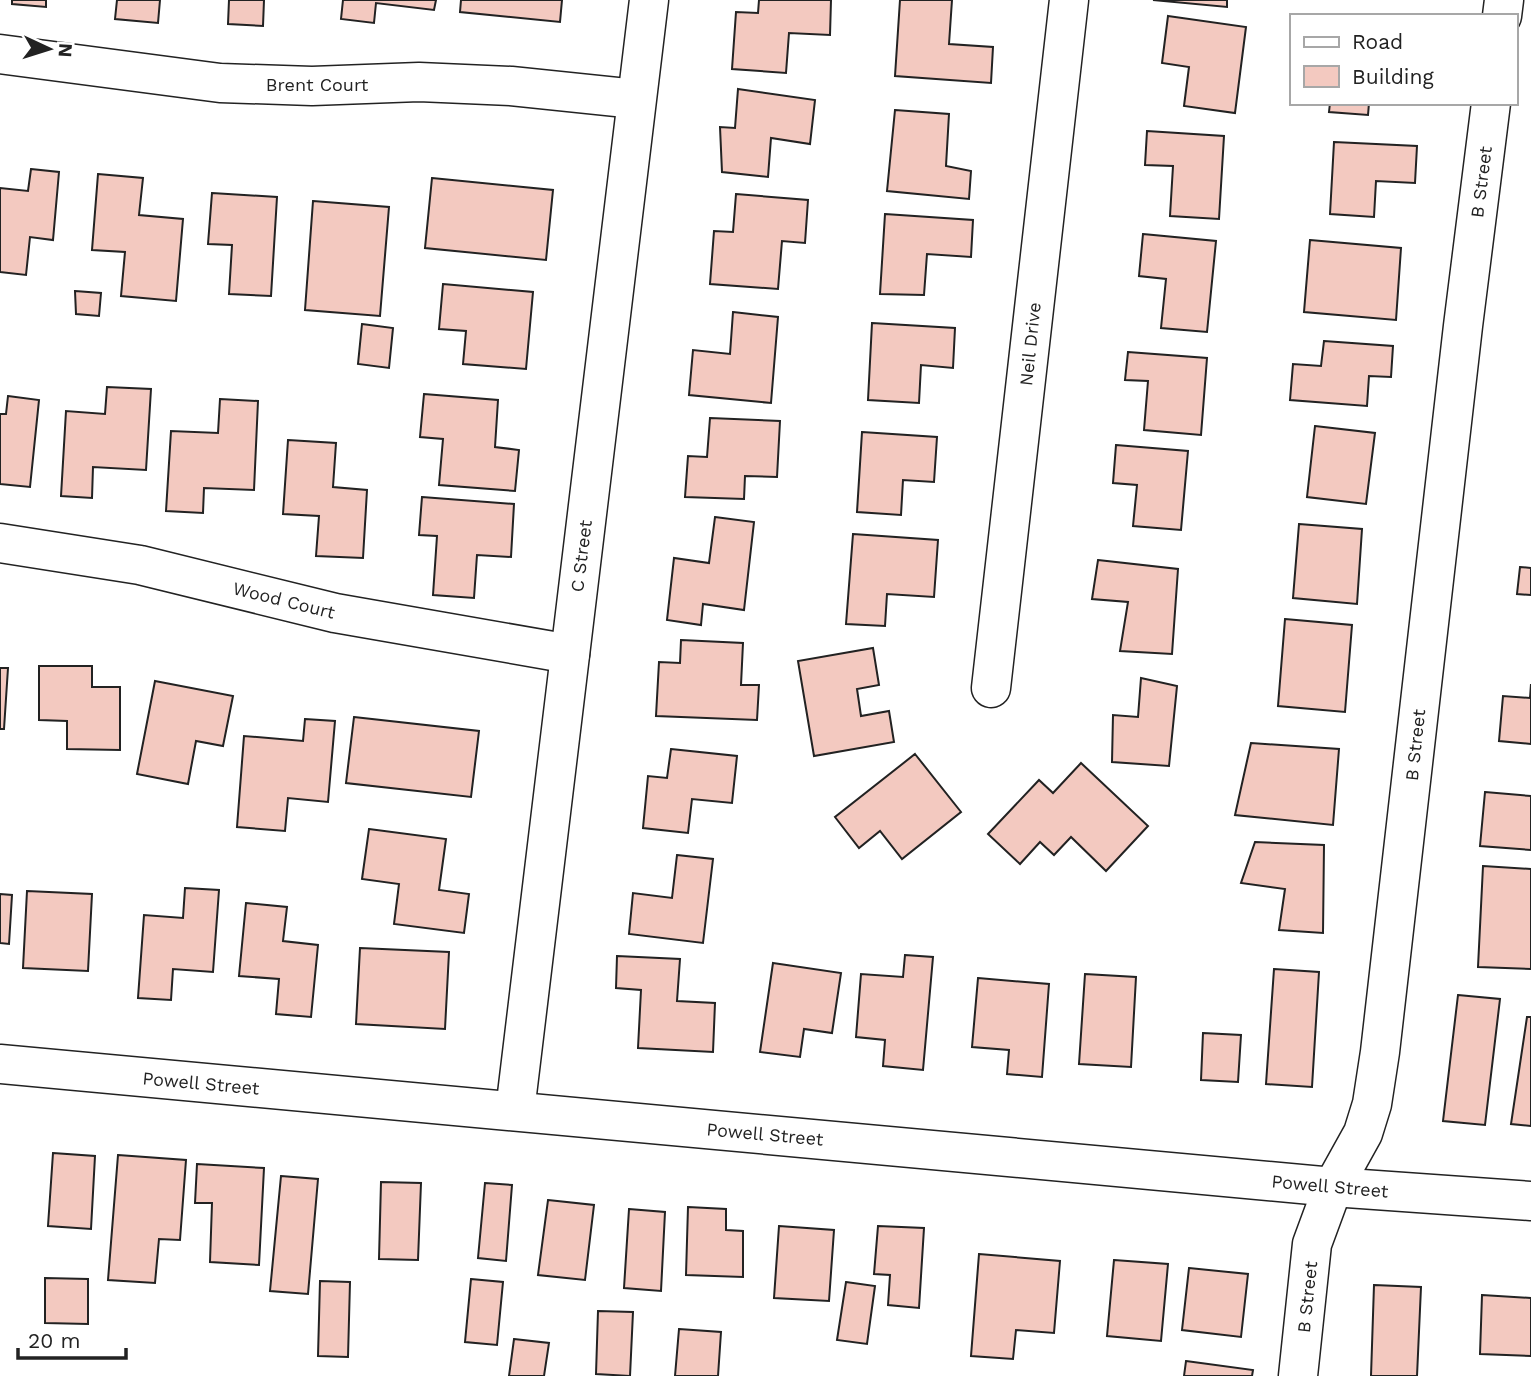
<svg xmlns="http://www.w3.org/2000/svg" width="1531" height="1376" font-family="'Work Sans',sans-serif">
  <style>
    .building { fill: #f3c9c0; stroke: #222; stroke-width: 2 }
    .lines { fill: none; stroke-linecap: round; stroke-linejoin: round }
    .minor-casing { stroke: #222; stroke-width: 41 }
    .minor { stroke: #fff; stroke-width: 38 }
    .labels { text-anchor: middle; dominant-baseline: central; stroke-width: 5; stroke-linejoin: round; paint-order: stroke }
    .street-label { font-size: 18px; fill: #222; stroke: #fff }
  </style>
  <rect width="100%" height="100%" fill="#fff"/>
  <g class="building">
    <path d="M12,0H46V7L12,4Z"/>
    <path d="M117,0H160L158,23L115,19Z"/>
    <path d="M229,0H264L263,26L228,24Z"/>
    <path d="M343,0H436L434,10L376,3L374,23L341,19Z"/>
    <path d="M461,0H562L560,22L460,12Z"/>
    <path d="M759,0H831L830,35L789,33L786,73L732,69L736,12L758,13Z"/>
    <path d="M900,0H952L949,44L993,47L991,83L895,76Z"/>
    <path d="M1153,0H1227V7Z"/>
    <path d="M1168,16L1246,27L1235,113L1184,106L1189,67L1162,63Z"/>
    <path d="M738,89L815,100L810,144L771,138L768,177L722,172L720,127L735,128Z"/>
    <path d="M1330,103H1369L1368,115L1329,112Z"/>
    <path d="M895,110L949,114L946,166L971,171L969,199L887,191Z"/>
    <path d="M1147,131L1224,136L1219,219L1170,216L1173,166L1145,165Z"/>
    <path d="M1334,142L1417,146L1415,183L1376,181L1374,217L1330,214Z"/>
    <path d="M31,169L59,172L53,240L30,237L26,275L0,272V188L28,191Z"/>
    <path d="M98,174L143,178L139,215L183,219L176,301L121,296L125,252L92,250Z"/>
    <path d="M432,178L553,190L546,260L425,248Z"/>
    <path d="M212,193L277,197L271,296L229,294L232,245L208,244Z"/>
    <path d="M736,194L808,200L805,243L782,241L778,289L710,284L714,231L733,232Z"/>
    <path d="M313,201L389,207L380,316L305,310Z"/>
    <path d="M885,214L973,220L971,257L927,254L924,295L880,294Z"/>
    <path d="M1143,234L1216,241L1207,332L1161,328L1166,279L1139,276Z"/>
    <path d="M1310,240L1401,248L1396,320L1304,312Z"/>
    <path d="M443,284L533,292L526,369L463,364L466,331L439,329Z"/>
    <path d="M75,291L101,293L99,316L76,314Z"/>
    <path d="M733,312L778,317L771,403L689,395L693,350L730,354Z"/>
    <path d="M872,323L955,328L953,368L921,365L919,403L868,400Z"/>
    <path d="M362,324L393,328L389,368L358,364Z"/>
    <path d="M1324,341L1393,346L1391,377L1369,376L1367,406L1290,400L1293,364L1321,366Z"/>
    <path d="M1128,352L1207,358L1201,435L1144,430L1148,381L1125,380Z"/>
    <path d="M107,387L151,389L146,470L93,467L92,498L61,496L66,411L105,414Z"/>
    <path d="M424,394L498,400L495,447L519,450L515,491L439,485L443,439L420,437Z"/>
    <path d="M8,396L39,400L30,487L0,484V414H6Z"/>
    <path d="M220,399L258,401L254,490L204,488L203,513L166,511L171,431L218,433Z"/>
    <path d="M710,418L780,421L777,477L745,476L744,499L685,497L688,456L707,457Z"/>
    <path d="M1315,426L1375,433L1366,504L1307,497Z"/>
    <path d="M862,432L937,437L934,482L903,480L901,515L857,512Z"/>
    <path d="M288,440L336,443L333,487L367,490L363,558L316,556L319,516L283,514Z"/>
    <path d="M1116,445L1188,451L1181,530L1133,526L1137,485L1113,483Z"/>
    <path d="M422,497L514,504L511,557L477,555L474,598L433,595L437,536L419,535Z"/>
    <path d="M715,517L754,522L744,610L703,604L701,625L667,620L674,558L709,563Z"/>
    <path d="M1299,524L1362,529L1357,604L1293,598Z"/>
    <path d="M853,534L938,540L934,597L887,594L885,626L846,624Z"/>
    <path d="M1098,560L1178,569L1172,654L1120,651L1128,602L1092,599Z"/>
    <path d="M1520,567L1531,568V595L1517,594Z"/>
    <path d="M1285,619L1352,625L1345,712L1278,706Z"/>
    <path d="M681,640L743,643L741,685H759L757,720L656,716L659,662L680,663Z"/>
    <path d="M873,648L879,685L857,689L861,716L889,711L894,742L814,756L798,661Z"/>
    <path d="M39,666H92V687H120V750L67,749V721L39,720Z"/>
    <path d="M0,668H8L4,729H0Z"/>
    <path d="M1141,678L1177,686L1169,766L1112,762L1113,715L1138,717Z"/>
    <path d="M155,681L233,696L223,746L196,741L188,784L137,774Z"/>
    <path d="M1531,684V744L1499,741L1503,696L1530,698Z"/>
    <path d="M354,717L479,731L471,797L346,783Z"/>
    <path d="M305,719L335,721L328,802L288,798L285,831L237,827L244,736L303,741Z"/>
    <path d="M1251,743L1339,749L1333,825L1235,815Z"/>
    <path d="M671,749L737,756L732,803L692,799L688,833L643,828L648,776L667,778Z"/>
    <path d="M915,754L961,812L902,859L880,831L859,848L835,817Z"/>
    <path d="M1081,763L1148,826L1106,871L1071,837L1054,855L1040,842L1020,864L988,834L1039,780L1053,793Z"/>
    <path d="M1485,792L1531,796V850L1480,846Z"/>
    <path d="M369,829L446,839L439,890L469,894L464,933L394,924L399,884L362,879Z"/>
    <path d="M1255,842L1324,845L1323,933L1279,930L1285,889L1241,883Z"/>
    <path d="M677,855L713,859L703,943L629,934L633,893L672,898Z"/>
    <path d="M1483,866L1531,869V969L1478,967Z"/>
    <path d="M185,888L219,890L213,972L173,969L171,1000L138,998L144,915L183,918Z"/>
    <path d="M27,891L92,894L88,971L23,968Z"/>
    <path d="M0,894L12,895L9,944L0,943Z"/>
    <path d="M246,903L287,907L283,941L318,945L311,1017L276,1014L279,979L239,976Z"/>
    <path d="M360,948L449,952L445,1029L356,1024Z"/>
    <path d="M905,955L933,957L923,1070L883,1066L885,1040L856,1037L861,974L903,977Z"/>
    <path d="M617,956L680,959L677,1001L715,1003L713,1052L638,1048L641,990L616,988Z"/>
    <path d="M773,963L841,973L832,1033L804,1029L800,1057L760,1052Z"/>
    <path d="M1274,969L1319,972L1312,1087L1266,1084Z"/>
    <path d="M1085,974L1136,977L1131,1067L1079,1064Z"/>
    <path d="M978,978L1049,984L1042,1077L1007,1074L1009,1050L972,1047Z"/>
    <path d="M1458,995L1500,999L1485,1125L1443,1121Z"/>
    <path d="M1527,1017H1531V1126L1511,1124Z"/>
    <path d="M1203,1033L1241,1035L1238,1082L1201,1080Z"/>
    <path d="M53,1153L95,1156L91,1229L48,1226Z"/>
    <path d="M118,1155L186,1160L180,1240L159,1239L155,1283L108,1280Z"/>
    <path d="M197,1164L264,1168L259,1265L210,1262L212,1203H195Z"/>
    <path d="M281,1176L318,1179L308,1294L270,1291Z"/>
    <path d="M381,1182L421,1183L418,1260L379,1259Z"/>
    <path d="M485,1183L512,1185L506,1261L478,1258Z"/>
    <path d="M548,1200L594,1205L585,1280L538,1275Z"/>
    <path d="M688,1207L726,1209V1230L743,1231V1277L686,1275Z"/>
    <path d="M629,1209L665,1212L661,1291L624,1288Z"/>
    <path d="M779,1226L834,1230L829,1301L774,1298Z"/>
    <path d="M878,1226L924,1228L919,1308L888,1305L890,1275L874,1274Z"/>
    <path d="M979,1254L1060,1261L1054,1333L1016,1330L1013,1359L971,1356Z"/>
    <path d="M1114,1260L1168,1264L1161,1341L1107,1336Z"/>
    <path d="M1189,1268L1248,1274L1241,1337L1182,1330Z"/>
    <path d="M45,1278L88,1279V1324L45,1323Z"/>
    <path d="M471,1279L503,1282L497,1345L465,1342Z"/>
    <path d="M320,1281L350,1282L348,1357L318,1356Z"/>
    <path d="M846,1282L875,1286L867,1344L837,1340Z"/>
    <path d="M1374,1285L1421,1287L1417,1376H1371Z"/>
    <path d="M1482,1295L1531,1298V1356L1480,1354Z"/>
    <path d="M598,1311L633,1312L630,1376L596,1374Z"/>
    <path d="M679,1329L721,1332L718,1376H675Z"/>
    <path d="M514,1339L549,1343L544,1376H509Z"/>
    <path d="M1186,1361L1253,1370L1252,1376H1184Z"/>
  </g>
  <g class="lines">
    <g class="minor-casing">
      <g id="minor">
        <path d="M1502,16L1504,0"/>
        <path d="M0,54L220,83L312,86L419,82L511,86L636,99"/>
        <path d="M0,543L140,565L335,613L570,654"/>
        <path d="M991,688L1069,0"/>
        <path d="M0,1064L1333,1187L1531,1201"/>
        <path d="M515,1111L649,0"/>
        <path d="M1298,1376L1312,1244L1333,1187L1363,1133L1372,1104L1380,1052L1463,326L1491,103"/>
      </g>
    </g>
    <use href="#minor" class="minor"/>
  </g>
  <g class="labels">
    <g class="street-label">
      <text x="317" y="84">Brent Court</text>
      <text transform="translate(1481 182) rotate(-83)">B Street</text>
      <text transform="translate(1030 344) rotate(-84)">Neil Drive</text>
      <text transform="translate(581 556) rotate(-83)">C Street</text>
      <text transform="translate(284 600) rotate(14)">Wood Court</text>
      <text transform="translate(1415 745) rotate(-84)">B Street</text>
      <text transform="translate(201 1083) rotate(5)">Powell Street</text>
      <text transform="translate(765 1134) rotate(5)">Powell Street</text>
      <text transform="translate(1330 1186) rotate(5)">Powell Street</text>
      <text transform="translate(1307 1297) rotate(-84)">B Street</text>
    </g>
  </g>
  <rect x="1290" y="14" width="228" height="91" fill="#ffffff" stroke="#a7a7a7" stroke-width="2"/>
  <rect x="1304" y="37" width="35" height="10" fill="#ffffff" stroke="#a7a7a7" stroke-width="2"/>
  <text x="1352" y="49" font-size="21" fill="#222222">Road</text>
  <rect x="1304" y="66" width="35" height="21" fill="#f3c9c0" stroke="#a7a7a7" stroke-width="2"/>
  <text x="1352" y="84" font-size="21" fill="#222222">Building</text>
  <g transform="translate(49 49) rotate(94)" stroke="#ffffff" stroke-width="5" paint-order="stroke">
  <path d="M0-5L12 26L0 18L-12 26Z" fill="#222222"/>
  <text y="-10" font-size="19" font-weight="bold" text-anchor="middle" fill="#222222">N</text>
  </g>
  <path d="M18 1348v10h108v-10" fill="none" stroke="#222222" stroke-width="3.5"/>
  <text x="28" y="1348" font-size="21" fill="#222222" stroke="#ffffff" stroke-width="5" paint-order="stroke">20 m</text>
</svg>
